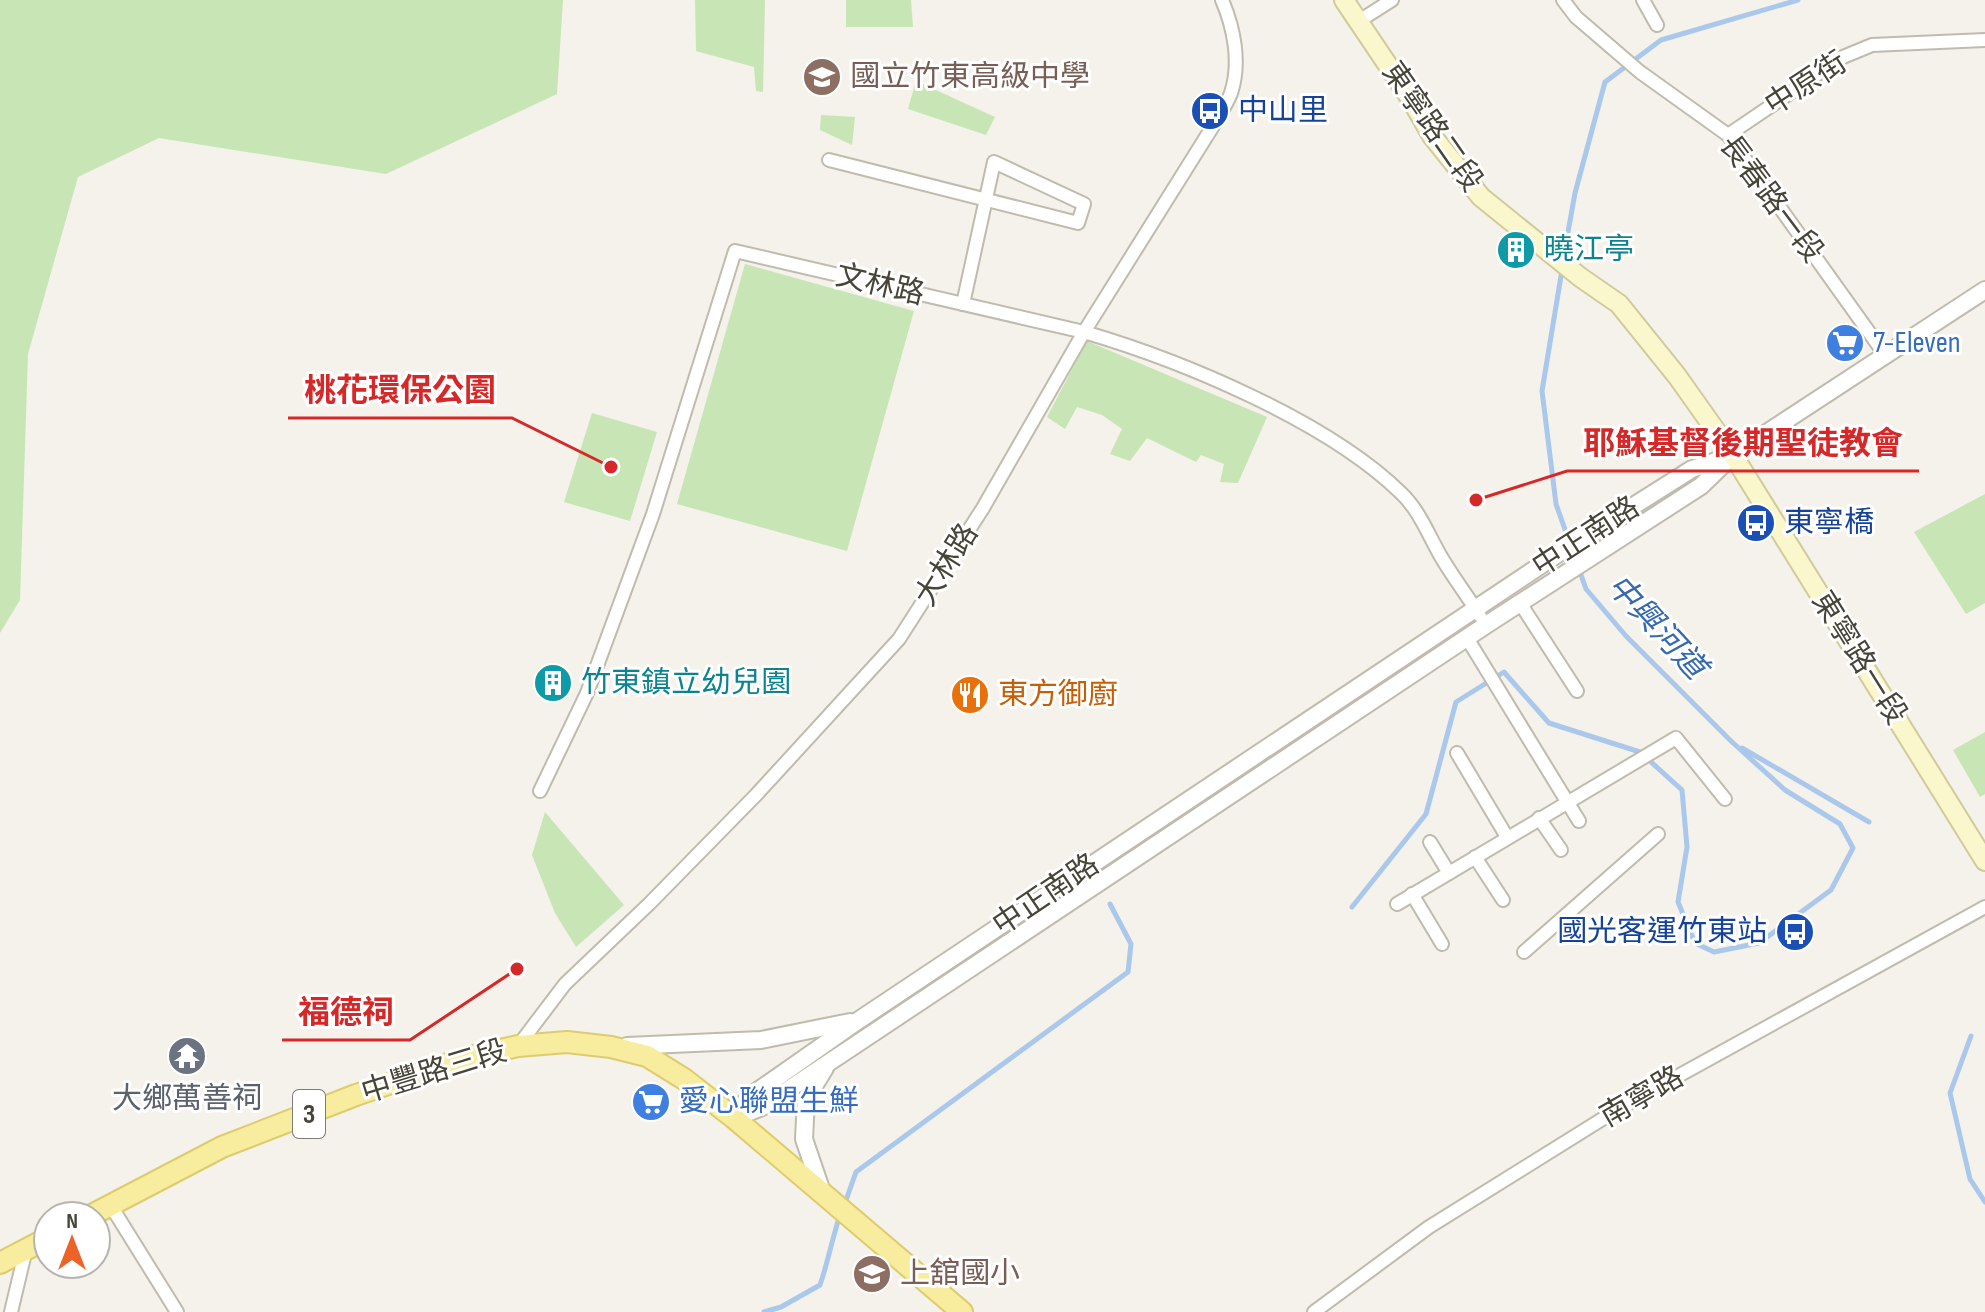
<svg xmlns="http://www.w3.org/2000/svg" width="1985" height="1312" font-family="'Sofia Sans Condensed','Noto Sans TC',sans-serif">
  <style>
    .green { fill: #c8e5b5 }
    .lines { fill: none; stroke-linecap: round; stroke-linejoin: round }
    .stream { stroke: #aac7ec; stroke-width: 5 }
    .minor-casing { stroke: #bfbbad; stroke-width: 16 }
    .tertiary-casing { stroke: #bfbbad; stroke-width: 20 }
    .secondary-casing { stroke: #d1ca9c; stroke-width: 22 }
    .primary-casing { stroke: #ddcc6e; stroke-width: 24 }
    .minor { stroke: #fff; stroke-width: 12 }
    .tertiary { stroke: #fff; stroke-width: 16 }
    .secondary { stroke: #fbf7cc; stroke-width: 18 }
    .primary { stroke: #f8ec9e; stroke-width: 20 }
    .labels { text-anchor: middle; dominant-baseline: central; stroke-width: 6; stroke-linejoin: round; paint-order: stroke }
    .shield { fill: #fff; stroke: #7e7c74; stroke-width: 2 }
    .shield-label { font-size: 28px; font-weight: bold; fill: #474438 }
    .education-label { font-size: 30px; fill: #785e54; stroke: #fff; text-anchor: start }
    .street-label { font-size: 30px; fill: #474438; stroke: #fff }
    .transit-label { font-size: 30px; fill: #164399; stroke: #fff; text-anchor: start }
    .culture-label { font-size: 30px; fill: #0d838f; stroke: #fff; text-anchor: start }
    .shop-label { font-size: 30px; fill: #366cbe; stroke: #fff; text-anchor: start }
    .food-label { font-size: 30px; fill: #c56008; stroke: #fff; text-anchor: start }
    .worship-label { font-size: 30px; fill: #5b616d; stroke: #fff }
    .water-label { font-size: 32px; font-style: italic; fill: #376aad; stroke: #fff }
    .leader { fill: none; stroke: #d62828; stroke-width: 3 }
    .callout-dot { fill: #d62828; stroke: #fff; stroke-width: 3 }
    .callout-label { font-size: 32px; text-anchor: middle; font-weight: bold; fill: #d62828; stroke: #fff; stroke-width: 6; stroke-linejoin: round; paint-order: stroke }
  </style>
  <rect width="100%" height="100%" fill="#f4f2ea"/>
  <g class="green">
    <path d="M0,0H563L557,94L386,174L159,138L78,177L28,354L20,600L0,633Z"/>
    <path d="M695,0H765L763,92L756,91L754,67L696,51Z"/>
    <path d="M846,0H911L913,27H846Z"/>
    <path d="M916,81L995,117L986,135L908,109Z"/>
    <path d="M821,115L855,117L852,145L820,130Z"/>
    <path d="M745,264L914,311L847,551L677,504Z"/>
    <path d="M1087,341L1267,417L1238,483L1220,482L1224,464L1201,455L1196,462L1147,438L1130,461L1110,454L1122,429L1102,415L1077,407L1065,429L1047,417Z"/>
    <path d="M592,413L657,432L630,521L564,502Z"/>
    <path d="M1985,494V603L1966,614L1914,532Z"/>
    <path d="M1985,732V794L1980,797L1953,750Z"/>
    <path d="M545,812L624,905L576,947L555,913L532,855Z"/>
  </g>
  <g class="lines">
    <g class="stream">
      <path d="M1563,260L1575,193L1605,82L1661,40L1798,0"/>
      <path d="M1742,748L1869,822"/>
      <path d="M1352,907L1426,814L1456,702L1504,672L1549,723L1640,752L1682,790L1687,847L1678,902L1695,943L1714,952L1759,943L1831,890L1853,848L1840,824L1785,790L1731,741L1626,636L1586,589L1556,504L1542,391L1562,270"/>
      <path d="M1971,1036L1950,1093L1970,1179L1985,1202"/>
      <path d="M844,1206L856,1172L1128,972L1131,944L1110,904"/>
      <path d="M764,1312L781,1307L820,1285C828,1262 832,1239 840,1215"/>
    </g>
    <g class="minor-casing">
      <g id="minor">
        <path d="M1563,0L1576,17L1640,72L1728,135L1886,356"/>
        <path d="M1643,0L1657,25"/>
        <path d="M1359,21L1392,0"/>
        <path d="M1728,135L1843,57L1872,45L1985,40"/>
        <path d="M829,160L1078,223L1084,204L994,162L963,304"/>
        <path d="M1520,603L1577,691"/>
        <path d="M1467,638L1579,821"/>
        <path d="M1457,753L1507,837"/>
        <path d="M540,791L587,693L653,514L735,251L1084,332C1183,361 1327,421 1401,493C1419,510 1428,534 1440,555C1452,576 1467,595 1480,616"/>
        <path d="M1539,818L1561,850"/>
        <path d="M1430,842L1449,873"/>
        <path d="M1475,857L1503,900"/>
        <path d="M1412,894L1442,944"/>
        <path d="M1397,904L1676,738L1725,799"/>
        <path d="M1524,952L1658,834"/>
        <path d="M518,1046L565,984L649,904L756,795L899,639L983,508L1084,332L1213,126C1219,115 1227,104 1231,93C1241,63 1234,28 1222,0"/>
        <path d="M111,1206L177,1312"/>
        <path d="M11,1312L26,1249"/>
        <path d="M1314,1312L1429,1227L1620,1108L1985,907"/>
      </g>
    </g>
    <g class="tertiary-casing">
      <g id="tertiary">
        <path d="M627,1046L761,1040L850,1022"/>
        <path d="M734,1118L762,1107L1486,625L1701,486L1733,455L1985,290"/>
        <path d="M734,1118L749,1097L859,1020L1562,551L1692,469L1728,457"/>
        <path d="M822,1192L804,1139L806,1099L825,1068"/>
      </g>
    </g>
    <g class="secondary-casing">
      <path id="secondary" d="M1344,0L1412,101L1432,136L1481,197L1580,277L1619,304L1677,376L1733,455L1985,861"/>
    </g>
    <g class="primary-casing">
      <g id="primary">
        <path d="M90,1216L222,1147L356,1095L465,1058L518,1046L567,1042L611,1047L647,1056L684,1079L734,1118L962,1312"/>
        <path d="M0,1263L48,1238"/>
      </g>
    </g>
    <use href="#minor" class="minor"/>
    <use href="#tertiary" class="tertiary"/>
    <use href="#secondary" class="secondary"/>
    <use href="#primary" class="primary"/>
  </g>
  <defs>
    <g id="school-disc" transform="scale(2)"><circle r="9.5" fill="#8d6e63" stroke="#fff"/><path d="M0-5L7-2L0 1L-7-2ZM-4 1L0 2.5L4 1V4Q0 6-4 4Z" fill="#fff"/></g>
    <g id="bus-disc" transform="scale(2)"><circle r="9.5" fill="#1a4fb4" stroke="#fff"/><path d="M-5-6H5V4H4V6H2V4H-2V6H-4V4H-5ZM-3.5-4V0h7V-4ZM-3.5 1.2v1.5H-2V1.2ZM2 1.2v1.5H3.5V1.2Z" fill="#fff"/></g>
    <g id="building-disc" transform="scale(2)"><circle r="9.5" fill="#0f9aa8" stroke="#fff"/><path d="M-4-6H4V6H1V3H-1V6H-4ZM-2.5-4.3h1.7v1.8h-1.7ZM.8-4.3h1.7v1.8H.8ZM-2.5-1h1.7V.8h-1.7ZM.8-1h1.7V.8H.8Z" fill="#fff"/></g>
    <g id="supermarket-disc" transform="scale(2)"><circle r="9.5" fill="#3f7fe0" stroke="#fff"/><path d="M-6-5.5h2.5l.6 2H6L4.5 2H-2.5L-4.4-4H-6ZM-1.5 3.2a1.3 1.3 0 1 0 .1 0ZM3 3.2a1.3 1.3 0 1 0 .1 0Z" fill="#fff"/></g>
    <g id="restaurant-disc" transform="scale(2)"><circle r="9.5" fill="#e8710a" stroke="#fff"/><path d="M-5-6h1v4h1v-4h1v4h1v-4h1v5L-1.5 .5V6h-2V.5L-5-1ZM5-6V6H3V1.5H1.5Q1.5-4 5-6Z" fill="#fff"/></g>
    <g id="temple-disc" transform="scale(2)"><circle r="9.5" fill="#6b7280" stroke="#fff"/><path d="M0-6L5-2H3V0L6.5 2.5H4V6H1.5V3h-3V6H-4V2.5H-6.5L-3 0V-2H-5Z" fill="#fff"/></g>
  </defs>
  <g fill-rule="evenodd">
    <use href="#school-disc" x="822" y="77"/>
    <use href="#bus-disc" x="1210" y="111"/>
    <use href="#building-disc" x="1516" y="250"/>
    <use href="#supermarket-disc" x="1845" y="343"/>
    <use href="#bus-disc" x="1756" y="523"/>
    <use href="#building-disc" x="553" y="683"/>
    <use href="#restaurant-disc" x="970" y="695"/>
    <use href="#bus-disc" x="1795" y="932"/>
    <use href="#temple-disc" x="187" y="1056"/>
    <use href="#supermarket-disc" x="651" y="1102"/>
    <use href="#school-disc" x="872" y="1274"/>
  </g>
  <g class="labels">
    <rect class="shield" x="293" y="1090" width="32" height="48" rx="6"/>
    <g class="shield-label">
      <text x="309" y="1114">3</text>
    </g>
    <g class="education-label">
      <text x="850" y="77">國立竹東高級中學</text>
      <text x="900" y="1274">上舘國小</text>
    </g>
    <g class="street-label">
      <text transform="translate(1806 84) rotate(-33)">中原街</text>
      <text transform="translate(1432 127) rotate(55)">東寧路二段</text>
      <text transform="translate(1771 199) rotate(53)">長春路一段</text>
      <text transform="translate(880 285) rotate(13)">文林路</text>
      <text transform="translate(1586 537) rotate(-33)">中正南路</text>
      <text transform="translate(947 565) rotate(-58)">大林路</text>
      <text transform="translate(1859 658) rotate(58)">東寧路一段</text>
      <text transform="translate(1046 895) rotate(-34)">中正南路</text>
      <text transform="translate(434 1072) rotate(-17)">中豐路三段</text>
      <text transform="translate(1642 1097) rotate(-30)">南寧路</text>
    </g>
    <g class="transit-label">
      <text x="1238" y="111">中山里</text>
      <text x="1784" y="523">東寧橋</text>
      <text x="1767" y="932" text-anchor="end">國光客運竹東站</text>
    </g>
    <g class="culture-label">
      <text x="1544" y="250">曉江亭</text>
      <text x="581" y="683">竹東鎮立幼兒園</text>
    </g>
    <g class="shop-label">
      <text x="1873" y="343">7-Eleven</text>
      <text x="679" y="1102">愛心聯盟生鮮</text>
    </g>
    <g class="food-label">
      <text x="998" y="695">東方御廚</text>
    </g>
    <g class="worship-label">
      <text x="187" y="1099">大鄉萬善祠</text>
    </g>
    <g class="water-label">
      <text transform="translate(1656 627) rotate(47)">中興河道</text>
    </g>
  </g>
  <path class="leader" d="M611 467L512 418H288M1476 500L1567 471H1919M517 969L410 1040H282"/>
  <g class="callout-dot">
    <circle cx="611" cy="467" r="8"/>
    <circle cx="1476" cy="500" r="8"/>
    <circle cx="517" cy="969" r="8"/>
  </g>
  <g class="callout-label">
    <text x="400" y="401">桃花環保公園</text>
    <text x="1743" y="454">耶穌基督後期聖徒教會</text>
    <text x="346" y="1023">福德祠</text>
  </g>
  <g transform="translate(72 1240)"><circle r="38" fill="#ffffff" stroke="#b5b4af" stroke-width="2"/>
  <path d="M0-6L14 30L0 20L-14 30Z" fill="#ed6327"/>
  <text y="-12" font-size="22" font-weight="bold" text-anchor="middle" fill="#474438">N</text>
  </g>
</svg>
